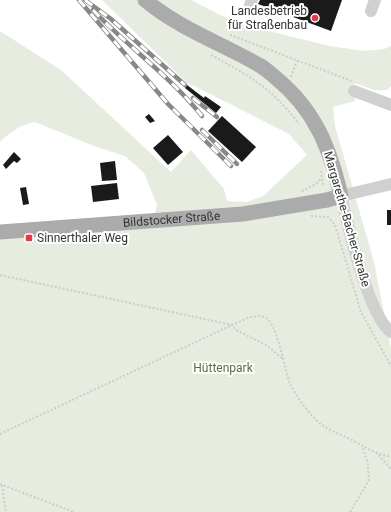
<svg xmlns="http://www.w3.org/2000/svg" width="391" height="512" font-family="Roboto,sans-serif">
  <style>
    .green { fill: #e6ecdf }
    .building { fill: #1a1a1a }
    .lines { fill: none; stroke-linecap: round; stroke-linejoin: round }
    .path { stroke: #cdcdcd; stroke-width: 2; stroke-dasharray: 2 2; stroke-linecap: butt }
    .minor { stroke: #d0d0d0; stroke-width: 12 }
    .major { stroke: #ababab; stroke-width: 15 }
    .rail-casing { stroke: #888; stroke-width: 4.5 }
    .rail { stroke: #fff; stroke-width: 3; stroke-dasharray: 9; stroke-linecap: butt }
    .poi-dot { fill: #e63946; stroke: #fff; stroke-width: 1.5 }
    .labels { text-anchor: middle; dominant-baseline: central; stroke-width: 4; stroke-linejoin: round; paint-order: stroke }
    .poi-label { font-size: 12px; fill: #333; stroke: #fff; text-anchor: end }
    .street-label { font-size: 12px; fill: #333; stroke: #fff }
    .park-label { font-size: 12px; fill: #56703f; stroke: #fff }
  </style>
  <rect width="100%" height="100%" fill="#fff"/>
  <path class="green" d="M102,0H191L236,23L330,46L364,51L384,49L391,46V86L387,90H374L354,83L355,101L333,107L335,126L374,262L391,349V512H0V239L151,228L157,205L144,173L125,156L94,146L35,122C21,125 11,131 0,142V31L61,70L171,172L191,150L224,189L227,201L247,202L263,196L307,155L289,134L186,82Z"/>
  <g class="building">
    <path d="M260,0H342L331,31L258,4Z"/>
    <path d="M187,85L204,98L205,96L221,107L216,113L185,88Z"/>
    <path d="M149,114L155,121L150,123L145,117Z"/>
    <path d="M222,116L256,147L242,162L208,131Z"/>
    <path d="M168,135L183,152L168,165L153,148Z"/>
    <path d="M14,152L21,159L17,163L14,161L6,169L3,165Z"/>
    <path d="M115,161L117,180L102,181L100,163Z"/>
    <path d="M117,183L119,199L93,202L91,186Z"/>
    <path d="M26,187L29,204L23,205L20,188Z"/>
    <rect x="387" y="210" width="4" height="15"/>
  </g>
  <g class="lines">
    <g class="path">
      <path d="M230,35L352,81"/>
      <path d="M211,55C248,75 273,89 299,124"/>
      <path d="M291,77L297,61"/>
      <path d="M321,171L323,186"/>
      <path d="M302,191L316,184L321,178"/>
      <path d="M311,216L328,217L335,225L361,312L391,366"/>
      <path d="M0,275L232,325L236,330L266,345L283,359"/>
      <path d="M0,434L232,325C240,322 254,313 264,317C278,322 284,369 290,384C296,396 311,417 322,425C330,431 342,435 352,440C363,446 378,456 391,456"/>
      <path d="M376,452L391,469"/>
      <path d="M0,484L74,512"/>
      <path d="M2,485L6,512"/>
      <path d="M350,512L369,480L368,464L362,446"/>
    </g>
    <g class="minor">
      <path d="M250,5L252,0"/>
      <path d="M371,11L375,0"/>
      <path d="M354,91L391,105"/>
      <path d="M391,184L341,196C348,226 368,315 391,332"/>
    </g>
    <path class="major" id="s1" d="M0,232L243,214L327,200L341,196C330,148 315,110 276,78C271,74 265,68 259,65C221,43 180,29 145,0"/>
    <g class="rail-casing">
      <g id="rail">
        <path d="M79,0L168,104L231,166"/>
        <path d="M85,0L111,19L185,85"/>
        <path d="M93,10C128,47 170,76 202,116"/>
        <path d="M193,98L217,117"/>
        <path d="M202,130L237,164"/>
      </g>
    </g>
    <use href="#rail" class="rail"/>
  </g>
  <g class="poi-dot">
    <circle cx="315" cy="18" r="4"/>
    <rect x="25" y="234" width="8" height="8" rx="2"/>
  </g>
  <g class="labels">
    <g class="poi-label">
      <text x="307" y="11">Landesbetrieb<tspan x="307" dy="14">für Straßenbau</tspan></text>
      <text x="37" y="238" text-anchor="start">Sinnerthaler Weg</text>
    </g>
    <g class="street-label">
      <text stroke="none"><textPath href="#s1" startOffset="172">Bildstocker Straße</textPath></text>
      <text transform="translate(347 219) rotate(74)">Margarethe-Bacher-Straße</text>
    </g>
    <g class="park-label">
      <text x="223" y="368">Hüttenpark</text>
    </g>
  </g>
</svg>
